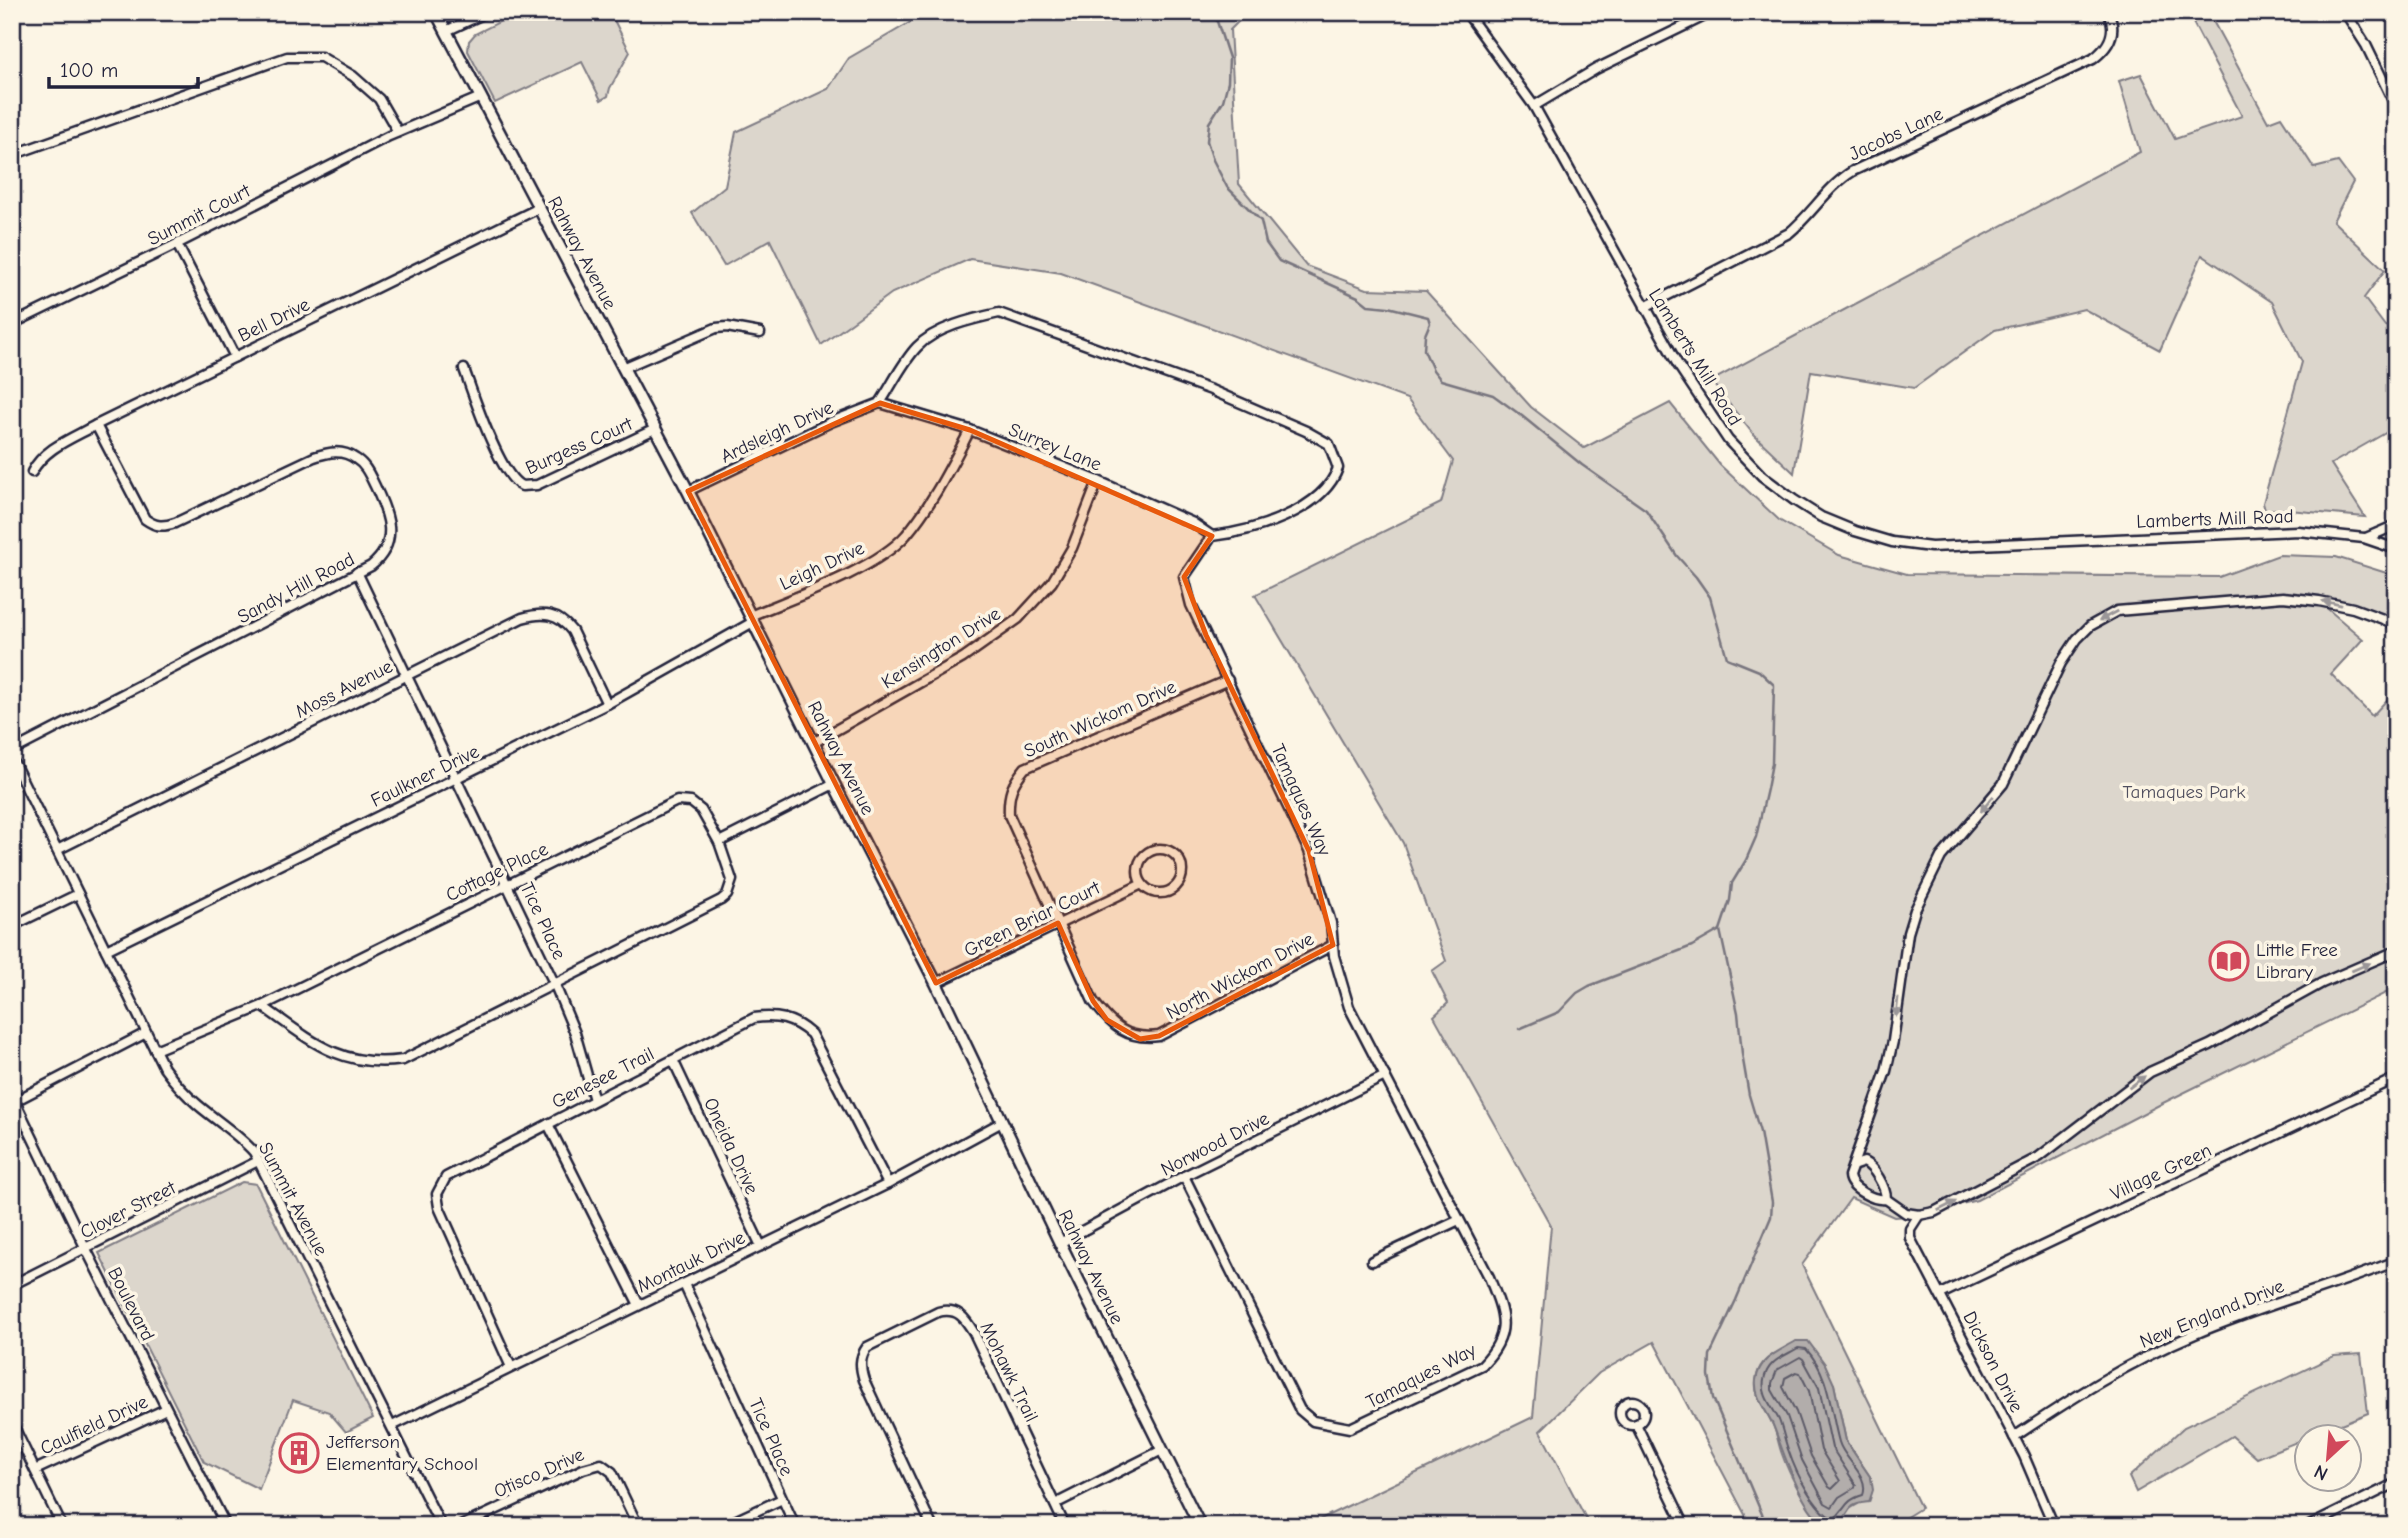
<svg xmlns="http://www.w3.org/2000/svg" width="2408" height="1538" font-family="'Comic Neue',sans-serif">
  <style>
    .green { fill: #dcd6cc; stroke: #7f7c84; stroke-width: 2; fill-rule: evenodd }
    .water { fill: #b2adab; stroke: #78757e; stroke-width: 2 }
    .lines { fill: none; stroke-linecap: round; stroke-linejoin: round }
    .shore { stroke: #5c5a68; stroke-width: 2 }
    .stream { stroke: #78757e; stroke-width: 2.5 }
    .minor-casing { stroke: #22223b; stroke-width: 13 }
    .tertiary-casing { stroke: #22223b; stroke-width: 15 }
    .minor { stroke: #fcf5e5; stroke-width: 8 }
    .tertiary { stroke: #fcf5e5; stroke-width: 10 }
    .rail { stroke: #22223b; stroke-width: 2.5 }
    .oneway { fill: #9a9698 }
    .marked { fill: #e8590c; fill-opacity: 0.2; stroke: #e8590c; stroke-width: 5; stroke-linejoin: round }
    .labels { text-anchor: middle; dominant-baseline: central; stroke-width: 7; stroke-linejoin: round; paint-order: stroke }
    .street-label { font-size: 19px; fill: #22223b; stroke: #fcf5e5 }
    .park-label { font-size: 19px; fill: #504f5f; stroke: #fcf5e5 }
    .poi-label { font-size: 19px; fill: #22223b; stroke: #fcf5e5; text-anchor: start }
  </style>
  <rect width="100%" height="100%" fill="#fcf5e5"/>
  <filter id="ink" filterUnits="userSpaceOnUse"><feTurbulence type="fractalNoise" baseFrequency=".0143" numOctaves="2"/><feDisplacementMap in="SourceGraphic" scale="14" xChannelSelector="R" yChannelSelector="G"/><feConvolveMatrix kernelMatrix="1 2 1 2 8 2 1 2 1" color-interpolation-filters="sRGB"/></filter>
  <g filter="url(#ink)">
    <g class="green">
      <path d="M519,12H610L630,52L610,88L608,96L601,100L582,62L495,103L468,51L469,41L475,34Z"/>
      <path d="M928,12H1248L1230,30L1239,184L1306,266L1367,289L1426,291L1531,407L1584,448L1670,403L1720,465L1779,520L1839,555L1907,574L2219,577L2279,555L2336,557L2396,576V629L2309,593L2363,639L2331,674L2372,716L2396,690V988L2163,1103L1977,1200L1919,1215L1894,1217L1851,1198L1802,1265L1921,1508L1892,1526H1751L1654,1342L1599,1373L1540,1431L1590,1526H1306L1533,1417L1551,1226L1434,1016L1448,1003L1432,971L1446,961L1403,843L1255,595L1441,503L1453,461L1407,399L1061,273L970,259L892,293L821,345L770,240L724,266L692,213L725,186L736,132L828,89L849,58ZM1782,1350L1834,1384L1846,1441L1871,1478L1858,1504L1825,1523C1807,1509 1790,1477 1782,1454C1778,1444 1777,1432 1772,1423C1766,1409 1754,1398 1756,1382C1757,1365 1767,1357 1782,1350Z"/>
      <path d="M2195,12H2208L2268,122L2281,117L2314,168L2338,162L2353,182L2333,221L2385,270L2364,298L2385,326L2396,330V427L2331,464L2365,517L2278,509L2265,510L2263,503L2302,362L2272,302L2202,255L2160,350L2084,309L1995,330L1914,388L1811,371L1794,473L1754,435L1711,381L2140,152L2119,81L2141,74L2175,139L2242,116L2190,17Z"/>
      <path d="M242,1182L256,1184L373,1418L346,1432L329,1412L293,1400L259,1489L204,1462L99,1253Z"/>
      <path d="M2361,1354L2368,1413L2257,1458L2232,1436L2136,1492L2129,1477L2184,1427L2334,1356Z"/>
    </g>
    <path class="water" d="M1796,1341H1808L1825,1364L1834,1384L1846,1441L1871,1478L1873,1490L1869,1502C1863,1503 1858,1503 1853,1506C1844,1513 1844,1531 1825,1523C1802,1514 1782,1447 1773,1425C1767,1410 1754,1398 1756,1380C1760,1357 1778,1352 1796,1341Z"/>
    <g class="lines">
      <g class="shore">
        <path d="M1798,1348L1806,1349C1830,1375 1830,1410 1839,1442C1844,1460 1870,1475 1863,1495C1842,1501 1847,1510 1833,1519C1814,1509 1796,1473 1789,1452C1785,1442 1783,1430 1779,1420C1773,1407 1761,1396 1764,1380C1767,1361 1783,1357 1798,1348Z"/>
        <path d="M1800,1357L1803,1359L1819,1388L1832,1448L1856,1485L1854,1488L1839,1497L1832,1507L1825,1503L1802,1460L1787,1416L1772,1390V1383L1777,1370Z"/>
        <path d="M1796,1372L1800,1373L1809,1391L1821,1450L1840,1481L1832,1489L1829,1487L1811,1456L1796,1412L1783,1387L1785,1378Z"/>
      </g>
      <g class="stream">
        <path d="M1214,12L1229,58L1228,82L1223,101L1209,123L1207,141L1213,160L1227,187L1261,221L1266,243L1279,261L1358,297L1368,305L1388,307L1428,317L1430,323L1425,335L1424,350L1433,370L1441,380L1493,395L1522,416L1582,465L1646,510L1677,556L1696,577L1710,597L1727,658L1759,671L1774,685L1772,763L1767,789L1756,837L1746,860L1732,883L1730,900L1720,930L1738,1013L1742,1054L1749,1095L1760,1132L1772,1202L1771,1217L1736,1300L1710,1355L1709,1375L1713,1398L1767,1526"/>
        <path d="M1519,1029L1559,1012L1577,993L1589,986L1692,946L1720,930"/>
      </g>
      <g class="minor-casing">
        <g id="minor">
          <path d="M1466,12L1534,106L1678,365L1728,440L1762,476L1794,500L1821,517L1855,531L1892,542L1931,547L2298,531L2364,538L2396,549"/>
          <path d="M2345,12L2366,45L2396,107"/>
          <path d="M446,31L487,12"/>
          <path d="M1534,106L1596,69L1713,12"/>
          <path d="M12,155L287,57H321L353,76L379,99L398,132"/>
          <path d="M177,244L235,357"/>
          <path d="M1645,307L1789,233C1812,214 1827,187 1853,171L2093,59C2109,47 2118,32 2108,12"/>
          <path d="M12,324L177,244L389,136L481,97"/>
          <path d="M623,368L716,328L727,327L760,333"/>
          <path d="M464,369C473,394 500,477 522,486L537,485L655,429"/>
          <path d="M880,403C892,385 902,363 917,347C936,327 972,319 999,313L1211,390L1306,431L1329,444L1338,468C1323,511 1254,531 1212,536L1184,577L1191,605L1309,851L1331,923L1334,956L1349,1007L1489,1277C1504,1314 1513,1333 1482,1365L1350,1428L1313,1421L1300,1410L1184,1176"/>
          <path d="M880,403L970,430L1098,481L1193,523L1212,536"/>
          <path d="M32,472C44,448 73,438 96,425L539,208"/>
          <path d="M688,491L831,422L880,403"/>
          <path d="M2366,538L2396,525"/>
          <path d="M357,572L555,985L575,1033L594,1100"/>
          <path d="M750,616C795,597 875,570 906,535C933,503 951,466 970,430"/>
          <path d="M1228,680L1025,768C1012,784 1008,794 1009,815L1093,1001C1112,1026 1126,1040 1159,1036L1333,945"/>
          <path d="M813,743L963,658L1018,619L1052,582L1072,548L1098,481"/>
          <path d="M12,751L371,566C400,542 389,515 375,486C370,476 366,465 356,459C342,449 329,452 314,457L175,523C163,527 156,527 145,519L96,425"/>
          <path d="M12,759L164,1068C174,1082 185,1094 198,1105C217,1121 238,1134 254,1152L441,1526"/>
          <path d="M719,842L834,784"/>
          <circle cx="1160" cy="871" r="22"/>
          <path d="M57,850L522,618C543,612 558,613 572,631L607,704"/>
          <path d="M12,926L78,894"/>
          <path d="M106,950L607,704L753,622"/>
          <path d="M936,983L1142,884"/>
          <path d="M2395,1015L2396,1017"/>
          <path d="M155,1050L262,1006L677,801L691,802L701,810L719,842L732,880L727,895L721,900L403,1060C340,1069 309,1039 262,1006"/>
          <path d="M673,1060L761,1246"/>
          <path d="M12,1095L86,1249L226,1526"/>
          <path d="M15,1101L146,1033"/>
          <path d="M548,1124L639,1305"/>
          <path d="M1855,1165L1864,1162C1874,1167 1886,1187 1886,1199L1906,1213L1919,1215L1934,1212L2039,1157L2150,1072L2210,1045L2322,983L2396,951"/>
          <path d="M1886,1199C1874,1201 1850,1189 1849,1176L1886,1071L1893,1041L1908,933L1915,910L1941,857L2003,784L2061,663L2077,639L2090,626L2117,611L2283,597L2319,601L2353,608L2383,619L2396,627"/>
          <path d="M1919,1215L1910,1229V1238L2024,1456L2054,1526"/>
          <path d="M1060,1243L1184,1176L1385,1076"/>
          <path d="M1372,1261L1459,1220"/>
          <path d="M684,1284L795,1526"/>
          <path d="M12,1285L258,1161"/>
          <path d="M1941,1294L2396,1078"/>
          <path d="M511,1367L439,1207L437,1194L446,1177L754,1018C777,1015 793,1018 811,1034L888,1184"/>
          <circle cx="1632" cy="1413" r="12"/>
          <path d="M12,1423L62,1526"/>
          <path d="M1636,1424L1685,1526"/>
          <path d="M392,1426L888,1184L1002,1122"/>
          <path d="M2014,1437C2072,1398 2130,1361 2195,1334C2260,1306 2330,1288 2396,1261"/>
          <path d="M35,1470L166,1409"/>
          <path d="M1055,1504L1162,1450"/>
          <path d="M461,1526L583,1469L601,1464L612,1472L638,1526"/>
          <path d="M724,1526L782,1499"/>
          <path d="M932,1526L864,1380C860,1367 859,1358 867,1347L938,1312C958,1307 965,1318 974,1333L1065,1526"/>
          <path d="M2309,1526L2396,1483"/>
        </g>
      </g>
      <g class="tertiary-casing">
        <path id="tertiary" d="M436,12L688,491L834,784L936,983L1060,1243L1200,1526"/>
      </g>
      <use href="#minor" class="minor"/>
      <use href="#tertiary" class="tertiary"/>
      <path class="rail" d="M12,12H13"/>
    </g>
    <defs><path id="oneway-solid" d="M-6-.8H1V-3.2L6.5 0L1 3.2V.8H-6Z" transform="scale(1.75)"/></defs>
    <g class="oneway">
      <use href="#oneway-solid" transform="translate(2332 603) rotate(-167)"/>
      <use href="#oneway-solid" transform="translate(2108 616) rotate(152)"/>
      <use href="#oneway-solid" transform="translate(1987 804) rotate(129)"/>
      <use href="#oneway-solid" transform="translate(2361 967) rotate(-23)"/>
      <use href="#oneway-solid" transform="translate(1897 1007) rotate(96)"/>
      <use href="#oneway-solid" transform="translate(2137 1082) rotate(-37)"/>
      <use href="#oneway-solid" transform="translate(1947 1206) rotate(-27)"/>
    </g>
  </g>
  <path class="marked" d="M880,403L970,430L1212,536L1184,577L1206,635L1309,851L1333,945L1159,1036L1140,1039L1107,1020L1093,1001L1058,923L936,983L688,491Z"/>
  <defs>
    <g id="library-ring" transform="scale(2.0125)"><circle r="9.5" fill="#fcf5e5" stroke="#d1495b" stroke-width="1.5"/><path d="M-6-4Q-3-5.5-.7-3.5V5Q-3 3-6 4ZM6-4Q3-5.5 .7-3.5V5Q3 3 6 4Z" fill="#d1495b"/></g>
    <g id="building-ring" transform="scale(2.0125)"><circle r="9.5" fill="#fcf5e5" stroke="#d1495b" stroke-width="1.5"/><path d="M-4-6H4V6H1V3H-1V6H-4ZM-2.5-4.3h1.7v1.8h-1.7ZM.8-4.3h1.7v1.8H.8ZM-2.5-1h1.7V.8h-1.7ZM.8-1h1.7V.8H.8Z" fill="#d1495b"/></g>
  </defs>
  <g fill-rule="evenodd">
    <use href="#library-ring" x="2229" y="961"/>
    <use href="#building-ring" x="299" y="1453"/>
  </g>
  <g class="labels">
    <g class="street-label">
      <text transform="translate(1896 134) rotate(-25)">Jacobs Lane</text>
      <text transform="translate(199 215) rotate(-27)">Summit Court</text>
      <text transform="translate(582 253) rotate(62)">Rahway Avenue</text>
      <text transform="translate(274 320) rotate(-26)">Bell Drive</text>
      <text transform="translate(1695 357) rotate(58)">Lamberts Mill Road</text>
      <text transform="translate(777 432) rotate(-25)">Ardsleigh Drive</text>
      <text transform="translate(579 446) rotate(-24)">Burgess Court</text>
      <text transform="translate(1055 447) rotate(22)">Surrey Lane</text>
      <text transform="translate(2215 519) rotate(-2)">Lamberts Mill Road</text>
      <text transform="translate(822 566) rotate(-25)">Leigh Drive</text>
      <text transform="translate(296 588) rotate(-28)">Sandy Hill Road</text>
      <text transform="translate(941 648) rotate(-32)">Kensington Drive</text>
      <text transform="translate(344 689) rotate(-27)">Moss Avenue</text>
      <text transform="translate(1100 719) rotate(-24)">South Wickom Drive</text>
      <text transform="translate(841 758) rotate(63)">Rahway Avenue</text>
      <text transform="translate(425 776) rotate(-26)">Faulkner Drive</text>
      <text transform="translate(1301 800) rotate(66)">Tamaques Way</text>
      <text transform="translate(497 872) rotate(-26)">Cottage Place</text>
      <text transform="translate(1032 919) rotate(-26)">Green Briar Court</text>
      <text transform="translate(543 921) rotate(65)">Tice Place</text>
      <text transform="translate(1240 976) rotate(-28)">North Wickom Drive</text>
      <text transform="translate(603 1078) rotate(-27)">Genesee Trail</text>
      <text transform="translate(1215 1144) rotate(-27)">Norwood Drive</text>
      <text transform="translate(731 1146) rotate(65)">Oneida Drive</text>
      <text transform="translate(2161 1172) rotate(-25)">Village Green</text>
      <text transform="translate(293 1199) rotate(62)">Summit Avenue</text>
      <text transform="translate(128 1210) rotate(-27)">Clover Street</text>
      <text transform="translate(691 1262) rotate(-26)">Montauk Drive</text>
      <text transform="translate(1091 1267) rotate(64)">Rahway Avenue</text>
      <text transform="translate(131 1304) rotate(63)">Boulevard</text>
      <text transform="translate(2212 1314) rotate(-22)">New England Drive</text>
      <text transform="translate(1993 1362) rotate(63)">Dickson Drive</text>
      <text transform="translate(1009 1372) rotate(64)">Mohawk Trail</text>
      <text transform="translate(1421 1376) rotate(-27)">Tamaques Way</text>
      <text transform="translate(94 1425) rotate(-25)">Caulfield Drive</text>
      <text transform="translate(771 1437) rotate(66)">Tice Place</text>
      <text transform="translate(539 1473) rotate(-24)">Otisco Drive</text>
    </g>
    <g class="park-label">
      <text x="2184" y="792">Tamaques Park</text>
    </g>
    <g class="poi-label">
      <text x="2256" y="950">Little Free<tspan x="2256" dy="22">Library</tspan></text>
      <text x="326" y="1442">Jefferson<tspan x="326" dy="22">Elementary School</tspan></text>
    </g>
  </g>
  <rect width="2408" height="1538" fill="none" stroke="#fcf5e5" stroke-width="42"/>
  <rect x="21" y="21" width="2366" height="1496" fill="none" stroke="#22223b" stroke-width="2.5" filter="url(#ink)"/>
  <g transform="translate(2328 1458) rotate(206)"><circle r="33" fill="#fcf5e5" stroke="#a5a1a1" stroke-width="2"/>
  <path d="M0-5L12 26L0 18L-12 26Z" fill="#d1495b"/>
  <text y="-10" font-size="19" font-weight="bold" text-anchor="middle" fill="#22223b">N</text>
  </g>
  <path d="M49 77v10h149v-10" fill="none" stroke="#22223b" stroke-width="3.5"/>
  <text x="60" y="77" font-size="21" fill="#22223b" stroke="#fcf5e5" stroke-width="5" paint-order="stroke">100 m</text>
</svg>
